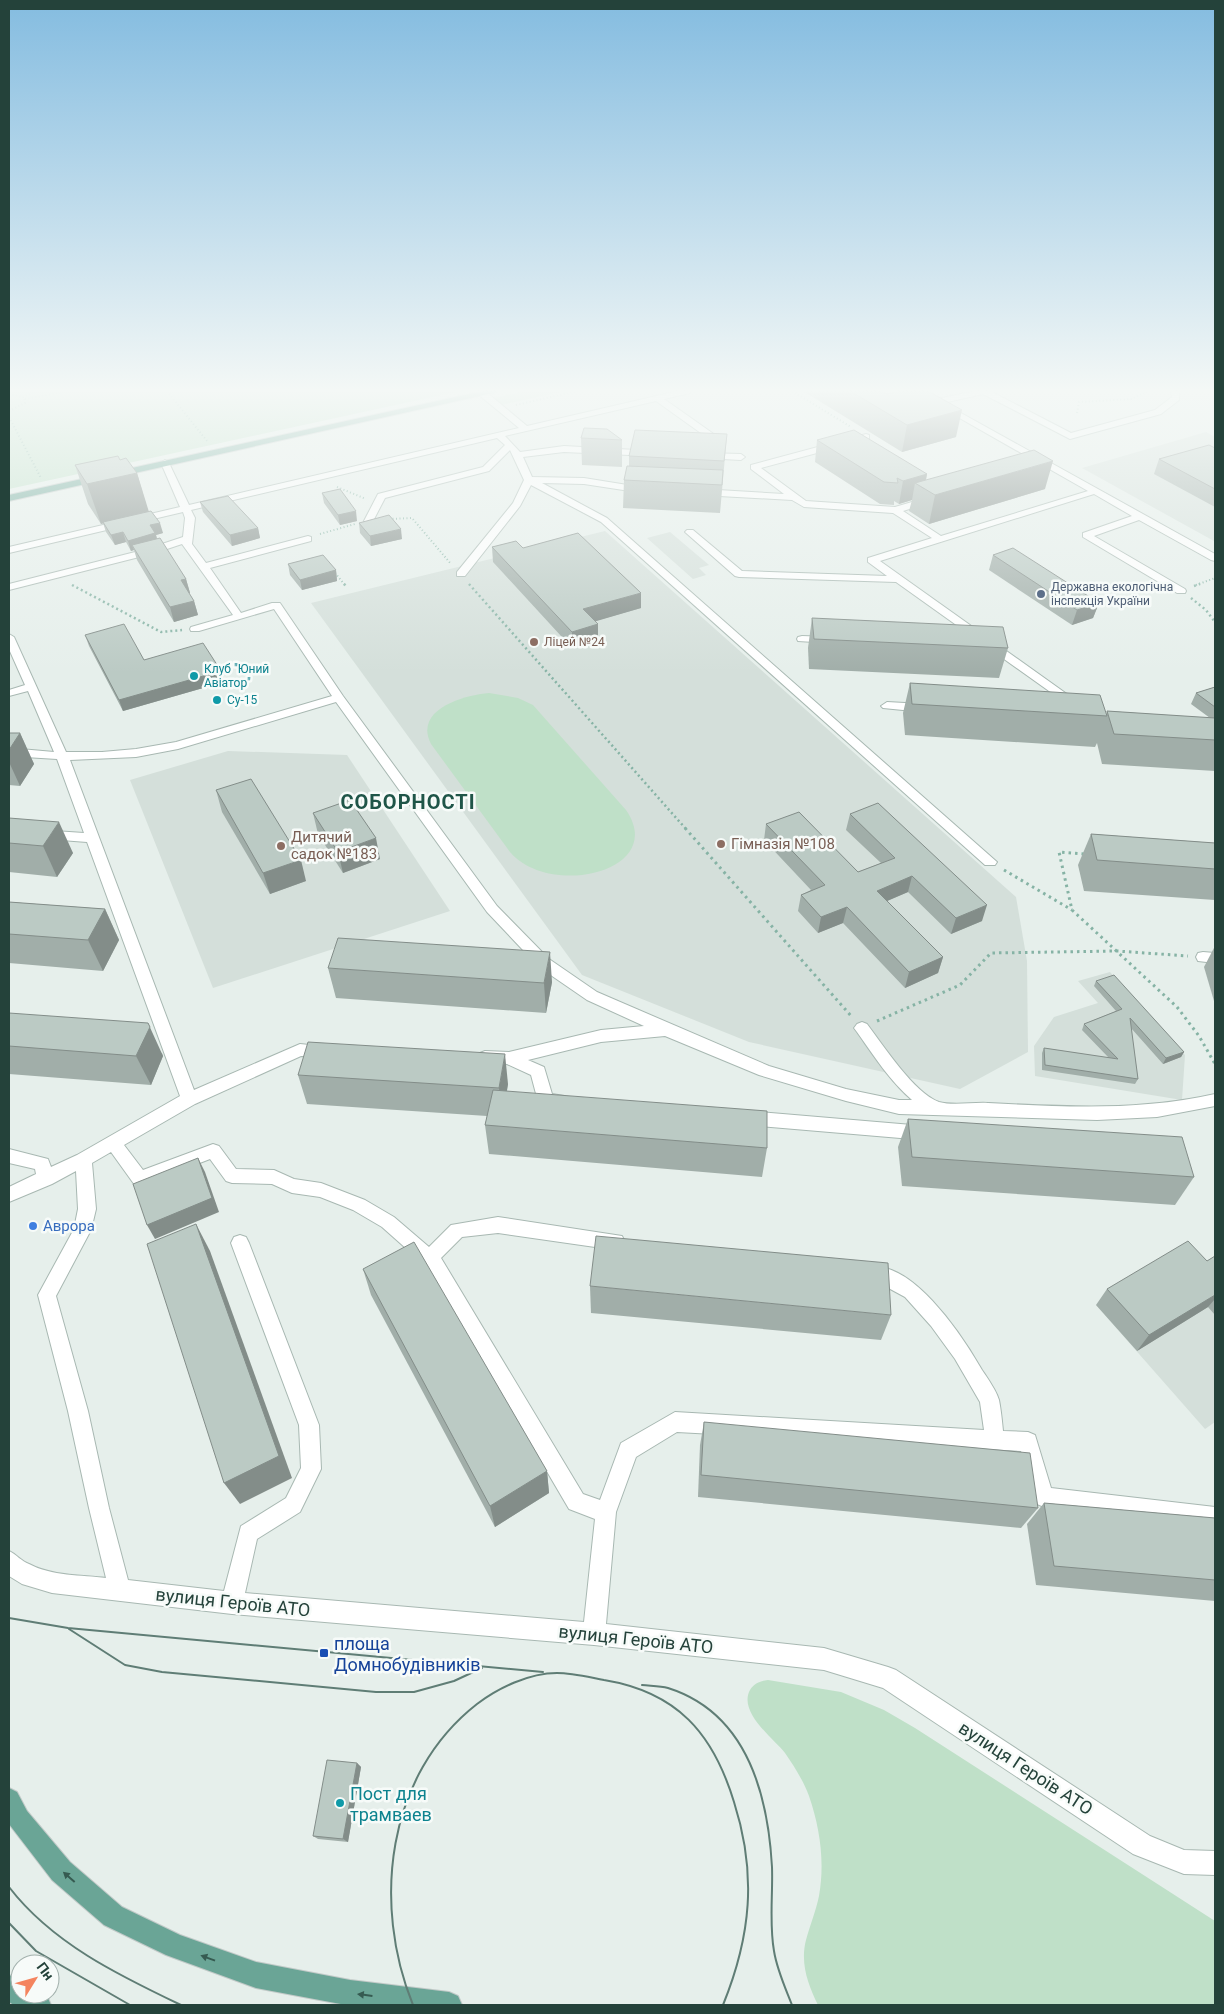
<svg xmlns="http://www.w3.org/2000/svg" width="1224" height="2014" font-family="Roboto,sans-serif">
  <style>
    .built { fill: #d4dfda }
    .green { fill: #bfe0c8 }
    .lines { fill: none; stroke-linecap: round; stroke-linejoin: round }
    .minor-casing { stroke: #a8b8b2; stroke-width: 2 }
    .major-casing { stroke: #c2cac8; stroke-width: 2 }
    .path-far2 { stroke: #86b3a5; stroke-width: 2; stroke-dasharray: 1 2.5; stroke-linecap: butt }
    .path-far1 { stroke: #86b3a5; stroke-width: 2.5; stroke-dasharray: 2 3; stroke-linecap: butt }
    .path { stroke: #86b3a5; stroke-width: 3; stroke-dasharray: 2.5 4; stroke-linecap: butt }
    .minor { fill: #fff; fill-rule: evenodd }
    .major { fill: #6aa596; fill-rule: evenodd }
    .tram { stroke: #5f7d75; stroke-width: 2 }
    .wall { fill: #a1aea9 }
    .shaded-wall { fill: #838d89 }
    .building { fill: #bbcac4; stroke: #838d89 }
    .oneway { fill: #365b51 }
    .service-dot { fill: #5c6f8a; stroke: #f7fbf9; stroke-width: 2 }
    .education-dot { fill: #8d6e63; stroke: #f7fbf9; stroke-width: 2 }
    .culture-dot { fill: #0f9aa8; stroke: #f7fbf9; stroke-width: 2 }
    .shop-dot { fill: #3f7fe0; stroke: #f7fbf9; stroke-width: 2 }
    .transit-dot { fill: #1a4fb4; stroke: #f7fbf9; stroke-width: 2 }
    .labels { text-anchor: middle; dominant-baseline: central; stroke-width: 5; stroke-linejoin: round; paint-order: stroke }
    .far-service-label { font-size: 12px; fill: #4e5e75; stroke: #f7fbf9; text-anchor: start }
    .far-education-label { font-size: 12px; fill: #785e54; stroke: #f7fbf9; text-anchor: start }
    .far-culture-label { font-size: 12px; fill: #0d838f; stroke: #f7fbf9; text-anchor: start }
    .education-label { font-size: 15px; fill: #785e54; stroke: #f7fbf9; text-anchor: start }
    .shop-label { font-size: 15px; fill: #366cbe; stroke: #f7fbf9; text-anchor: start }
    .near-street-label { font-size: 18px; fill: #24423a; stroke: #f7fbf9 }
    .near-transit-label { font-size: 18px; fill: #164399; stroke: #f7fbf9; text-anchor: start }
    .near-culture-label { font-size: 18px; fill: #0d838f; stroke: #f7fbf9; text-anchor: start }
    .district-label { font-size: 20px; font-weight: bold; letter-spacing: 1px; fill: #1f5548; stroke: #f7fbf9 }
  </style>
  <rect width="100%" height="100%" fill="#e6efeb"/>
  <g class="built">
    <path d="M1206,432L1215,437L1214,541L1082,468Z"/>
    <path d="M605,531L1016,897L1027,961L1028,1052L960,1089L749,1042L582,975L311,603Z"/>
    <path d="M670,532L709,565L699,568L706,575L693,579L647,538Z"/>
    <path d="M228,751L347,755L450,911L213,988L130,780Z"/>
    <path d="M1110,972L1185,1055L1182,1100L1035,1076L1034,1046L1054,1017L1098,1003L1078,981Z"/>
    <path d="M1215,1276V1422L1205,1429L1096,1305Z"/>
  </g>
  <g class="green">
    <path d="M9,391H460L9,489Z"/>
    <path d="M527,391H564L501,405L494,398Z"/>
    <path d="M489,693L518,698L533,705L626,810C668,871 550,899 510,852L431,744C413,709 465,695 489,693Z"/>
    <path d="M768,1680L841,1692L884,1710L915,1728L1215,1921V2005H818C808,1985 800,1963 806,1940C810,1925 816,1911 819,1896C825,1862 820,1828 809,1796C803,1780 794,1766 785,1753C773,1738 738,1712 750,1690C754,1683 760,1681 768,1680Z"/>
  </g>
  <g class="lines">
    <g class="minor-casing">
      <g id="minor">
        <path d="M479,391H485L527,426L678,391H691L690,393L664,399L725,442V446H719L656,401L505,436L520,452L564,446L654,451V455L651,456L564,452L523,457L532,477L584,478L646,488L648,490L643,493L584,484L542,483L607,518L997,862L995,865H985L601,522L531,485L520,506L465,576H457V572L513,503L524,480L510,450L489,471L385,498L372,523L369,524L364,521L378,494L483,467L505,445L497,438L191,510L195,518L192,544L206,563L308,536L311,537V541L210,568L241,613L272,603H280L343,696L497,906L549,959L597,992L769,1066L846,1089L899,1100H912C890,1081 874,1056 857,1032L854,1028L857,1024L862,1022L867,1024C883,1045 914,1093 939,1102C953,1106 973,1102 988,1103C1065,1107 1140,1111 1215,1094V1106L1157,1117L1097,1120L899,1114L846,1101L759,1075L665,1036L601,1042L528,1060L544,1067L552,1094L564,1096L566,1101L564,1106L558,1107L539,1105L531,1075L507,1064L480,1061L477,1057L480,1053L485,1051L509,1052L601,1030L644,1026L587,1000L539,967L487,912L336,702L178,749L136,757L70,760L194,1090L300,1044L329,1047L332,1051L329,1055L324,1057L301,1056L195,1104L124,1145L143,1170L213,1144L219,1146L236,1169L274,1170L294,1179L321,1183L365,1200L394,1217L429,1247L451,1225L498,1217L622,1236L625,1242L622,1248L616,1250L498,1233L462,1237L441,1258L583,1494L600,1500L621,1443L675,1412L984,1430L980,1402L955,1359L931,1326L905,1297L881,1284L863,1281L860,1275L863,1269C908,1252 963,1337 982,1370C988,1379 996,1390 999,1400C1001,1410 1002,1421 1003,1431L1028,1432L1035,1435L1051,1488L1215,1507V1527L1044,1507L1037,1504L1021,1451L677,1432L636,1457L616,1512L606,1624L824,1648L888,1667L896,1670L1150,1836L1184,1850L1215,1851V1875L1184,1874L1133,1854L883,1688L824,1670L594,1645L232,1614L52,1593L22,1584L9,1576V1551C17,1555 21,1561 29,1564C51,1576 82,1575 106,1578L89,1508L68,1411L38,1295L74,1229L78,1209L76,1171L52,1184L9,1202V1187L36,1174L35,1169L9,1163V1149L48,1159L51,1167L77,1155L180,1096L87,842L9,836V828L84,833L57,759L9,756V748L54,752L28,691L9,696V690L25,685L9,649V634L14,637L66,752H102L136,749L176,742L332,696L274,609L199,631H191L190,629L191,627L233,615L182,544L155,553L9,590V584L147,549L183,537L185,518L183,512L9,553V547L180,507L161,463L165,460L169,463L189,505L519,428L479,395ZM111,1152L134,1184L140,1186L210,1159L226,1181L232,1183L272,1184L292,1193L320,1197L353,1210L382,1227L427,1267L569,1509L595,1519L584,1622L245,1593L257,1539L300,1512L321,1469L319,1425L249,1243L246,1237L240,1235L234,1237L231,1243L299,1425L301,1468L286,1498L241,1526L224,1591L128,1580L109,1508L88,1411L56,1296L91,1230L96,1209L92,1163Z"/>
        <path d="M912,391H922L937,399L976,391H990L1071,433L1155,410L1172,397L1171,391H1179V400L1161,414L1070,439L983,394L943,403L1215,554V561L1211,560L1139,520L1094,536L1185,589L1186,591L1185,593H1177L1083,537V533L1132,516L1094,494L880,561L1078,702L1080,704L1078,706H1070L896,582L739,577L735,576L685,532L687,530H693L742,571L887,576L868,562V558L932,538L893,513L804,507L792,500L701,495L696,492L701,489L784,494L751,469V465L866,434L869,435V439L761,468L806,501L895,507L929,497L932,498V502L903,511L941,536L1088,491Z"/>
        <path d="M706,453L741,454L745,457L741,460L703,458L702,456Z"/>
        <path d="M802,636L830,637L835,640L830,643L798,641L797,639L798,637Z"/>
        <path d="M887,702L923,704L929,708L923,712L883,708L881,706Z"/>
        <path d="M1203,952L1215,953V963L1198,961L1196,957L1198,953Z"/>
        <path d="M748,1111L924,1126L930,1128L932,1133L930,1138L924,1140L748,1125L742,1123L740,1118L742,1113Z"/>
      </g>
    </g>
    <g class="major-casing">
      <g id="major">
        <path d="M483,391H497L493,393L9,501V495Z"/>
        <path d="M9,1788L17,1792L27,1811L70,1862L122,1907L180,1935L256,1962L350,1980L449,1992L458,1996L462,2005H346L256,1988L166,1955L104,1925L52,1880L9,1824Z"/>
        <path d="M9,1975L20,1980V1994H44L47,1996L51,2005H14L9,2002Z"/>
      </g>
    </g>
    <g class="path-far2">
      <path d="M167,391L207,441"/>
      <path d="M792,391L851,427"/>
      <path d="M9,394L23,397L35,391"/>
      <path d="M25,399L68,391"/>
      <path d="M516,405L577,391"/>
      <path d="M9,411L25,403L24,398"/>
      <path d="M1077,413L1079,402L1132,399L1147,391"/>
      <path d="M9,417L41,478"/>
      <path d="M337,487L366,499"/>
      <path d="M389,519L412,518L451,564"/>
      <path d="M320,534L355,524"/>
      <path d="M335,573L345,585"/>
      <path d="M1196,585L1215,578"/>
    </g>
    <g class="path-far1">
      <path d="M344,584L346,586"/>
      <path d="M469,584L686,829"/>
      <path d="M72,585L161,632L182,630"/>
      <path d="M1194,586L1200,584"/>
      <path d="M1191,598L1206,610L1215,622"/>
    </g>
    <g class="path">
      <path d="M685,828L852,1017"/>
      <path d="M1084,854L1059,852L1072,910L1177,1007L1199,1036L1215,1064"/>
      <path d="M1004,870L1072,910"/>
      <path d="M877,1021L960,985L991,953L1117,951L1188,956"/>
    </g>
    <use href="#minor" class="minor"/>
    <use href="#major" class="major"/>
    <g class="tram">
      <path d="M9,1618L68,1628L543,1672"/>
      <path d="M69,1629L125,1665L162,1672L376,1692H414L454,1681L482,1668"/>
      <path d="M642,1685C651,1686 660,1686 668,1688C747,1713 768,1794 772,1867C773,1895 769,1923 774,1951C777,1970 785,1987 792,2005"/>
      <path d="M9,1887C52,1943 118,1975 181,2005"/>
      <path d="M9,1923L36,1951L130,2005"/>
      <path d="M413,2005C372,1904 386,1775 477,1704C498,1688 529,1673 557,1673C572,1673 588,1677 604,1680C677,1692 713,1733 734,1802C757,1874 751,1936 723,2005"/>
    </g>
  </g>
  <g class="wall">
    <path d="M803,391H881L956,437L902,452Z"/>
    <path d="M727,434L720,513L623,508L624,480L629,466V456Z"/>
    <path d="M581,438L622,440V467L582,465Z"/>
    <path d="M817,440L927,474L926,480L1045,489L929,524L909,511L912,500L899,504L894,501V505L880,504L815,462Z"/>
    <path d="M1215,448V507L1154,474L1159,459Z"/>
    <path d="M120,460L137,473L148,511L163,533L156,535L157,539L186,579L190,593H189L194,601L198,615L174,622L137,560L134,550L131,551L126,542L115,545L106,532L103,523L101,524L88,504L75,465Z"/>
    <path d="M322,493L357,521L340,525L324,503Z"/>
    <path d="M200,502L258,528L260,538L232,546L203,512Z"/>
    <path d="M359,523L402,539L371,546L360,533Z"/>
    <path d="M492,547L523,548L641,608L595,621L598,624V640L572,648L493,562Z"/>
    <path d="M993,555L1099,603L1093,618L1072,625L989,570Z"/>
    <path d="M288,564L336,570L337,581L302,590L290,575Z"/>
    <path d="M812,618L1008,648L999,678L809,669L808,648Z"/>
    <path d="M85,635L144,660L224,682L123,711L89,646Z"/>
    <path d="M910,683L1106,715L1107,711L1210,718L1191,704L1196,693L1215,687V771L1102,764L1097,743L1095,747L905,735L903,713Z"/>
    <path d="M9,733H20L34,764L20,786L9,785Z"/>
    <path d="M216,790L306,881L270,894L222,812Z"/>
    <path d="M313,813L380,859L343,873L318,834Z"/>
    <path d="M850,814L982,921L951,934L908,892L887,901L943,957L938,973L905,988L843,923L818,933L798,911L801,895L811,890L764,840L766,824L858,872L881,863L846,830Z"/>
    <path d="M9,818L73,853L57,877L9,872Z"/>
    <path d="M1091,834L1215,843V900L1084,891L1078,865Z"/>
    <path d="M9,902L105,909L119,940L103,971L9,963Z"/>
    <path d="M1215,946V1002L1214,1001L1204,967Z"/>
    <path d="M328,968L552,982L546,1013L336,998Z"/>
    <path d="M1096,981L1184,1052L1181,1057L1163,1064L1131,1028L1138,1079L1135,1084L1042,1070V1053L1044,1048L1109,1058L1082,1030L1084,1024L1116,1011L1094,986Z"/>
    <path d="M9,1013L162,1053L163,1056L151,1085L9,1074Z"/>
    <path d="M298,1075L508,1084L507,1091L767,1148L762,1177L489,1154L485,1125L487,1116L307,1104Z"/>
    <path d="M908,1119L1194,1177L1175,1205L902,1186L898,1147Z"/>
    <path d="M1215,1256V1315L1208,1307L1137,1351L1096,1305L1107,1289L1207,1261Z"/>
    <path d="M363,1269L547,1471L549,1493L495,1527L371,1295Z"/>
    <path d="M590,1286L891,1315L881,1340L591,1313Z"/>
    <path d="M704,1422L1038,1508L1021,1528L698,1497L700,1445Z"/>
    <path d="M1044,1503L1215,1518V1601L1036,1585L1027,1524Z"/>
    <path d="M357,1763L361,1767L348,1842L318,1839L313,1836Z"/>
  </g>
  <g class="shaded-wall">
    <path d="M962,410L956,437L902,452L907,425Z"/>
    <path d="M1053,461L1045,489L929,524L935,495Z"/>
    <path d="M137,473L149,512L101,524L87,484Z"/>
    <path d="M927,474L924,489L915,483L912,500L899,504L903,481Z"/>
    <path d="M356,511L357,521L340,525L338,515Z"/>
    <path d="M160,523L163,533L156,535L158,543L132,545L134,550L131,551L128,541L150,525Z"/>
    <path d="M258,528L260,538L232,546L230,535Z"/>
    <path d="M401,529L402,539L371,546L370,536Z"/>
    <path d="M123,532L126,542L115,545L111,535Z"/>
    <path d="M336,570L337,581L302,590L300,580Z"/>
    <path d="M186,579L190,593L185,594L181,580Z"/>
    <path d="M641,593V608L583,625V609Z"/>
    <path d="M194,601L198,615L174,622L170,607Z"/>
    <path d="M1099,603L1093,618L1072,625L1077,610Z"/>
    <path d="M598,624V640L572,648V632Z"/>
    <path d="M221,671L224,682L123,711L119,700Z"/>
    <path d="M20,733L34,764L20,786L9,762V750Z"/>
    <path d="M59,822L73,853L57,877L43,846Z"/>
    <path d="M376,838L380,859L343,873L338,852Z"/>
    <path d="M301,860L306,881L270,894L263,873Z"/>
    <path d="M912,876L908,892L873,907L877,891Z"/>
    <path d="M987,905L982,921L951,934L956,918Z"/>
    <path d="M847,907L843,923L818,933L821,917Z"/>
    <path d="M105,909L119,940L103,971L88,940Z"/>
    <path d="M550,952L552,982L546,1013L544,983Z"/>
    <path d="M943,957L938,973L905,988L909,972Z"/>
    <path d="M148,1023L163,1056L151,1085L136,1056Z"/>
    <path d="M1184,1052L1181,1057L1163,1064L1166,1058Z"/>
    <path d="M505,1054L508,1084L502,1117L499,1088Z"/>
    <path d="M198,1158L205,1172L219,1212L155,1239L147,1225Z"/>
    <path d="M196,1224L210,1251L292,1478L240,1504L224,1483Z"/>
    <path d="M1215,1295V1299L1208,1307L1137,1351L1149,1335Z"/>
    <path d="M547,1471L549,1493L495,1527L490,1506Z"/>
    <path d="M357,1763L361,1767L348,1842L343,1839Z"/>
  </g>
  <g class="building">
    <path d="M850,391H881L887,394L900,391H928L962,410L907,425Z"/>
    <path d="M584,428L607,429L622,440L581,438Z"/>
    <path d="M635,430L727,434L724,461L629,456Z"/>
    <path d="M854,430L927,474L903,481L897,478L898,483L884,482L817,440Z"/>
    <path d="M1209,445L1215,448V489L1159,459Z"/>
    <path d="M1034,450L1053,461L935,495L915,483Z"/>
    <path d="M118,456L120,460L126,458L137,473L87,484L75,465Z"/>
    <path d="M627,466L723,470L722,485L624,480Z"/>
    <path d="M340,489L356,511L338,515L322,493Z"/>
    <path d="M228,496L258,528L230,535L200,502Z"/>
    <path d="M151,511L160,523L150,525L155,533L128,541L123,532L111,535L103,522Z"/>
    <path d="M389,515L401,529L370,536L359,523Z"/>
    <path d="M578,533L641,593L583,609L598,624L572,632L492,547L516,541L523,548Z"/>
    <path d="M160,538L186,579L181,580L194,601L170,607L132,545Z"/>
    <path d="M1013,548L1099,603L1077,610L993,555Z"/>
    <path d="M323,555L336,570L300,580L288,564Z"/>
    <path d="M812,618L1003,627L1008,648L814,639Z"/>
    <path d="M124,624L144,660L203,643L221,671L119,700L85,635Z"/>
    <path d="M910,683L1100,695L1107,716L912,704Z"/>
    <path d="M1215,687V707L1196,693Z"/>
    <path d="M1107,711L1215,718V740L1114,734Z"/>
    <path d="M9,733H20L9,750Z"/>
    <path d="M251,779L301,860L263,873L216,790Z"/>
    <path d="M350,800L376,838L338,852L313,813Z"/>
    <path d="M878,803L987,905L956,918L912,876L877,891L943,957L909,972L847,907L821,917L801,895L825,885L766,824L799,812L858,872L895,858L850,814Z"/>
    <path d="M9,818L59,822L43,846L9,843Z"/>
    <path d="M1091,834L1215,843V869L1097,860Z"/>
    <path d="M9,902L105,909L88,940L9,934Z"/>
    <path d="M338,938L550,952L544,983L328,968Z"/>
    <path d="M1114,975L1184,1052L1166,1058L1130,1018L1138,1079L1045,1065L1044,1048L1118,1059L1084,1024L1122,1009L1096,981Z"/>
    <path d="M9,1013L148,1023L150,1027L136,1056L9,1046Z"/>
    <path d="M308,1042L505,1054L499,1088L298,1075Z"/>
    <path d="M493,1090L767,1111V1148L485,1125Z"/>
    <path d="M908,1119L1182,1137L1194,1177L912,1157Z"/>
    <path d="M198,1158L212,1198L147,1225L133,1184Z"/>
    <path d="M196,1224L279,1456L224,1483L147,1244Z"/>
    <path d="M596,1236L888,1263L891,1315L590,1286Z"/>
    <path d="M1188,1241L1207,1261L1215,1256V1295L1149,1335L1107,1289Z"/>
    <path d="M414,1242L547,1471L490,1506L363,1269Z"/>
    <path d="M704,1422L1030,1453L1038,1508L701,1475Z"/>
    <path d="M1044,1503L1215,1518V1580L1054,1566Z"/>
    <path d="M327,1760L357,1763L343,1839L313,1836Z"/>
  </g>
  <defs><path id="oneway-solid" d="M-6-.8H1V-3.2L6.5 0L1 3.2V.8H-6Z" transform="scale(1.25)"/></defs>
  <g class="oneway">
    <use href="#oneway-solid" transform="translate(69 1877) rotate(-139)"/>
    <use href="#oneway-solid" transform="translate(208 1958) rotate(-160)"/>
    <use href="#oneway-solid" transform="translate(365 1995) rotate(-173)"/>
  </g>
  <linearGradient id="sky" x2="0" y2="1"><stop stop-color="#84bce0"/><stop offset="0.58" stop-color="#f4f8f6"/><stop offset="1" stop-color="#f4f8f6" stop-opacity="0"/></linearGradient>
  <rect width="1224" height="673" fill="url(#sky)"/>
  <circle class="service-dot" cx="1041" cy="594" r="5"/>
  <g class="education-dot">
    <circle cx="534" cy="642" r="5"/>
    <circle cx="721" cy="844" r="5"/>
    <circle cx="281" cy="846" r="5"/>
  </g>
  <g class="culture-dot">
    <circle cx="194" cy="676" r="5"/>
    <circle cx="217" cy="700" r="5"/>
    <circle cx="340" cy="1803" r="5"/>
  </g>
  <circle class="shop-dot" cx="33" cy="1226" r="5"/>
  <rect class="transit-dot" x="319" y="1648" width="10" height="10" rx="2.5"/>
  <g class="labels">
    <g class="far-service-label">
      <text x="1051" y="587">Державна екологічна<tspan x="1051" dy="14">інспекція України</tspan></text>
    </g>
    <g class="far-education-label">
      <text x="544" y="642">Ліцей №24</text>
    </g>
    <g class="far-culture-label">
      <text x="204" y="669">Клуб "Юний<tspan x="204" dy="14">Авіатор"</tspan></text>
      <text x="227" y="700">Су-15</text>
    </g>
    <g class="education-label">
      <text x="291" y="837">Дитячий<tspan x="291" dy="17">садок №183</tspan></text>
      <text x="731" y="844">Гімназія №108</text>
    </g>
    <g class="shop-label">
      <text x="43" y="1226">Аврора</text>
    </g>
    <g class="near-street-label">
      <text transform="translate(233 1602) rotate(6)">вулиця Героїв АТО</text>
      <text transform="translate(636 1639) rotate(6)">вулиця Героїв АТО</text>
      <text transform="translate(1026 1768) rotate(33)">вулиця Героїв АТО</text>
    </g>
    <g class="near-transit-label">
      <text x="334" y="1643">площа<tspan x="334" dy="21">Домнобудівників</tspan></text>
    </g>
    <g class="near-culture-label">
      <text x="350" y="1793">Пост для<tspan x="350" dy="21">трамваев</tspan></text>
    </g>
    <g class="district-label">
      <text x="408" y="802">СОБОРНОСТІ</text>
    </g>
  </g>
  <rect width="1224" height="2014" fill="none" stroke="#24423a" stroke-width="20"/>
  <g transform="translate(35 1979) rotate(53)"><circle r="24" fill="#f7fbf9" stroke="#a3b1ad"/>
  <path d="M0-4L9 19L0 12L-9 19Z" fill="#f4845f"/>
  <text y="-8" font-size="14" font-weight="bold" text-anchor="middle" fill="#24423a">Пн</text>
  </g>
</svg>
